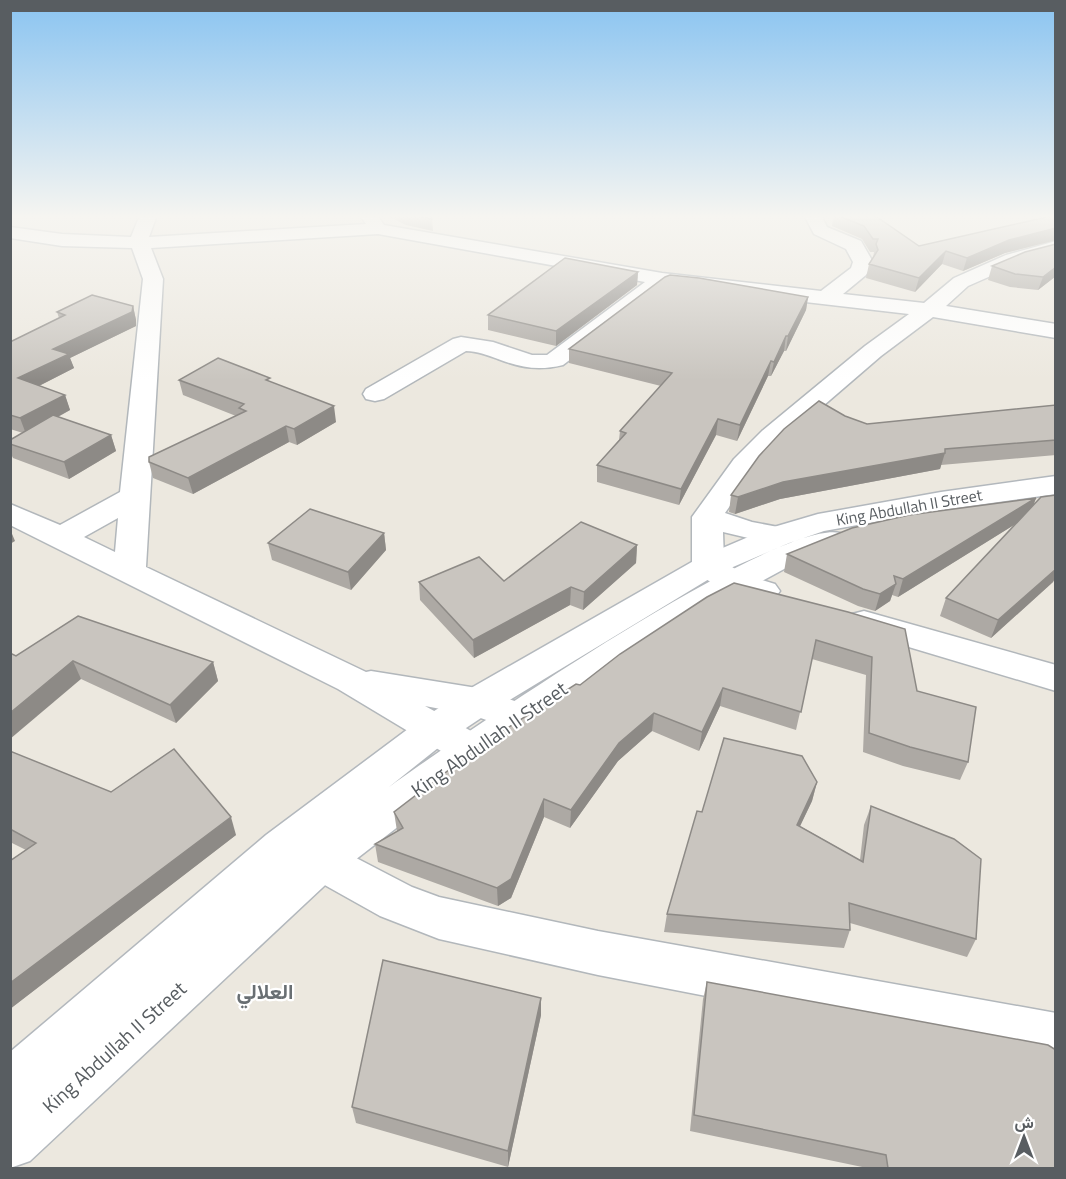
<svg xmlns="http://www.w3.org/2000/svg" width="1066" height="1179" font-family="'Titillium Web',Vazirmatn,sans-serif">
  <style>
    .lines { fill: none; stroke-linecap: round; stroke-linejoin: round }
    .street-casing { stroke: #b2b7bb; stroke-width: 3 }
    .secondary-casing { stroke: #b3b8bd; stroke-width: 3 }
    .street { fill: #fff; fill-rule: evenodd }
    .secondary { fill: #fff; fill-rule: evenodd }
    .wall { fill: #ada9a4 }
    .shaded-wall { fill: #8d8a86 }
    .building { fill: #c9c5bf; stroke: #8d8a86; stroke-width: 1.5 }
    .labels { text-anchor: middle; dominant-baseline: central; stroke-width: 4.5; stroke-linejoin: round; paint-order: stroke }
    .street-label { font-size: 16px; fill: #585d61; stroke: #fff }
    .near-street-label { font-size: 20px; fill: #585d61; stroke: #fff }
    .near-neighbourhood-label { font-size: 21px; font-weight: bold; fill: #696f73; stroke: #fff }
  </style>
  <rect width="100%" height="100%" fill="#ece8df"/>
  <g class="lines">
    <g class="street-casing">
      <g id="street">
        <path d="M140,215H157L149,237L366,224L360,215H377L384,225L662,273L821,291L851,268L853,262L846,249L814,234L804,215H821L827,227L861,241L873,262L866,275L843,294L924,303L954,278L1006,255L1056,241V253L1020,263L968,286L946,306L1056,324V338L933,317L881,356L780,443L754,471L725,513L752,522L789,529L793,536L789,543L778,545L723,532L724,562L745,575L775,584L780,591L775,598L763,601L721,589L697,573L692,566V517L734,459L762,431L865,346L909,314L666,286L563,365C539,371 521,368 498,359C487,355 477,351 466,351L384,399L375,401L366,399L363,394L366,389L453,339L461,337L493,342L532,355H547L645,282L378,234L151,248L163,279L146,567L366,672L371,671L477,688L532,707L537,717L532,727L518,731L472,715L425,706L484,738L490,749L484,760L470,764L456,760L338,689L10,525V504L60,525L120,492L143,279L132,248L62,246L10,238V227L62,234L131,237ZM118,518L115,552L84,537Z"/>
        <path d="M864,611L1056,665V691L852,630L847,622L852,614Z"/>
        <path d="M321,842L337,848L412,887L439,897L598,931L1056,1013V1064L598,975L439,939L380,916L305,874L299,861L305,848Z"/>
      </g>
    </g>
    <g class="secondary-casing">
      <path id="secondary" d="M1056,476V494L941,510L824,531L789,543L719,573L490,712L448,740L389,787C454,740 776,518 840,533L844,540L840,547L786,568L703,613L484,760L337,874L30,1161L10,1168V1052L266,835L420,720L464,692L697,559L767,529L818,514L941,492Z"/>
    </g>
    <use href="#street" class="street"/>
    <use href="#secondary" class="secondary"/>
  </g>
  <g class="wall">
    <path d="M386,215H431L432,219L433,231L406,225Z"/>
    <path d="M834,215H874L919,246L1056,215V240L1005,253L963,271L942,264L915,292L866,278L869,264L873,258L874,252H870L862,239L832,226Z"/>
    <path d="M1003,215H1016L1013,217Z"/>
    <path d="M1056,244V276L1038,290L1010,287L988,280L992,266Z"/>
    <path d="M638,272L637,285L556,346L488,330V315Z"/>
    <path d="M808,297L806,310L786,351H784L771,376H768L737,441L716,435L679,505L597,482V465L619,440L620,431L661,386L569,363V349Z"/>
    <path d="M133,306L136,320V326L70,358L74,368L39,386L65,395L70,410L58,417L111,435L116,451L69,479L13,458L10,452V440L23,433L10,429V342L59,318L57,312Z"/>
    <path d="M179,380L271,382L336,422L297,445L289,442L193,494L153,478L149,462L236,416L183,395Z"/>
    <path d="M1056,405V455L941,465L940,469L780,499L735,514L729,512L731,495L845,416L867,424Z"/>
    <path d="M1056,495V576L1053,582L991,638L940,616L946,598L1017,523L898,597L892,595L890,601L875,611L858,606L784,572L787,554L1036,498L1033,506Z"/>
    <path d="M384,533L386,550L351,590L272,560L268,543Z"/>
    <path d="M637,545L636,563L583,610L570,605L474,658L420,600L419,582L504,581Z"/>
    <path d="M848,612L917,691L968,762L960,780L903,766L863,752L866,675L812,659L796,730L720,706L699,751L652,731L618,761L570,828L544,817L511,898L498,906L378,862L375,844L397,831L394,812L580,685Z"/>
    <path d="M16,656L213,662L218,681L176,723L81,679Z"/>
    <path d="M10,751L111,792L236,835L10,1009V861L26,850L10,842Z"/>
    <path d="M817,782L812,801L800,826L860,860L864,825L871,806L976,939L967,957L850,923V930L844,948L664,932L667,914L702,812Z"/>
    <path d="M707,982L1056,1168H867L690,1131L703,999Z"/>
    <path d="M541,998V1015L508,1167L356,1123L352,1107Z"/>
  </g>
  <g class="shaded-wall">
    <path d="M1056,228V240L1005,253L963,271L967,258L1009,240Z"/>
    <path d="M946,251L942,264L915,292L919,278Z"/>
    <path d="M1056,267V276L1038,290L1043,277Z"/>
    <path d="M638,272L637,285L556,346V331Z"/>
    <path d="M808,297L806,310L786,351L788,336Z"/>
    <path d="M133,306L136,320V326L70,358L74,368L23,394L18,378L53,349Z"/>
    <path d="M786,336L784,351L771,376L774,362Z"/>
    <path d="M771,361L768,376L737,441L740,425Z"/>
    <path d="M65,395L70,410L26,434L20,418Z"/>
    <path d="M334,406L336,422L297,445L294,429Z"/>
    <path d="M718,419L716,435L679,505L681,489Z"/>
    <path d="M286,426L289,442L193,494L188,478Z"/>
    <path d="M111,435L116,451L69,479L64,462Z"/>
    <path d="M945,453L940,469L780,499L735,514L738,497L783,482Z"/>
    <path d="M1036,498L1030,515L898,597L903,579Z"/>
    <path d="M10,529L15,541L10,544Z"/>
    <path d="M384,533L386,550L351,590L348,572Z"/>
    <path d="M637,545L636,563L583,610L584,592Z"/>
    <path d="M1056,569V576L1053,582L991,638L998,620Z"/>
    <path d="M896,584L890,601L875,611L880,594Z"/>
    <path d="M571,587L570,605L474,658L473,640Z"/>
    <path d="M73,661L81,679L10,739V713Z"/>
    <path d="M213,662L218,681L176,723L170,705Z"/>
    <path d="M723,688L720,706L699,751L702,732Z"/>
    <path d="M654,713L652,731L618,761L570,828L571,810L619,743Z"/>
    <path d="M817,782L812,801L792,843L797,825Z"/>
    <path d="M544,799V817L511,898L498,906L497,888Z"/>
    <path d="M231,817L236,835L10,1009V983Z"/>
    <path d="M541,998V1015L508,1167V1151Z"/>
  </g>
  <g class="building">
    <path d="M413,215H431L432,219Z"/>
    <path d="M837,215H874L919,246L1056,215V228L1009,240L967,258L946,251L919,278L869,264L878,250L876,244L878,239H873L864,226Z"/>
    <path d="M1056,244V267L1043,277L1015,274L992,266L1025,252Z"/>
    <path d="M565,258L638,272L556,331L488,315Z"/>
    <path d="M670,275L699,278L808,297L788,336H786L774,362L771,361L740,425L718,419L681,489L597,465L626,433L620,431L672,373L569,349L665,277Z"/>
    <path d="M92,295L133,306L132,312L53,349L69,354L18,378L65,395L20,418L10,415V342L65,315L57,312Z"/>
    <path d="M218,358L270,378L266,380L334,406L294,429L286,426L188,478L149,462V457L246,411L239,408L244,404L179,380Z"/>
    <path d="M819,401L845,416L867,424L1056,405V440L945,449V453L783,482L738,497L731,495L759,456L784,429Z"/>
    <path d="M53,415L111,435L64,462L10,444V440Z"/>
    <path d="M1056,495V569L998,620L946,598L1041,497Z"/>
    <path d="M1036,498L903,579L894,576L896,584L880,594L863,589L787,554L852,528L909,515Z"/>
    <path d="M310,509L384,533L348,572L268,543Z"/>
    <path d="M581,522L637,545L584,592L571,587L473,640L419,582L479,557L504,581Z"/>
    <path d="M734,583L848,612L905,629L917,691L976,707L968,762L910,747L869,733L872,657L816,640L801,712L723,688L702,732L654,713L619,743L571,810L544,799L511,879L497,888L375,844L403,828L394,812L484,743L576,684L580,685L620,654L707,597Z"/>
    <path d="M78,616L213,662L170,705L73,661L10,713V653L16,656Z"/>
    <path d="M724,738L802,756L817,782L797,825L863,862L871,806L954,839L981,859L976,939L849,903L850,930L667,914L697,811L702,812Z"/>
    <path d="M174,749L231,817L10,983V861L36,843L10,829V751L111,792Z"/>
    <path d="M383,960L541,998L508,1151L352,1107Z"/>
    <path d="M707,982L1048,1045L1056,1050V1168H888L886,1155L694,1115Z"/>
  </g>
  <linearGradient id="sky" x2="0" y2="1"><stop stop-color="#8ac4f1"/><stop offset="0.57" stop-color="#f6f5f1"/><stop offset="1" stop-color="#f6f5f1" stop-opacity="0"/></linearGradient>
  <rect width="1066" height="380" fill="url(#sky)"/>
  <g class="labels">
    <g class="street-label">
      <text transform="translate(909 507) rotate(-10)">King Abdullah II Street</text>
    </g>
    <g class="near-street-label">
      <text transform="translate(489 739) rotate(-35)">King Abdullah II Street</text>
      <text transform="translate(114 1047) rotate(-42)">King Abdullah II Street</text>
    </g>
    <g class="near-neighbourhood-label">
      <text x="265" y="991">العلالي</text>
    </g>
  </g>
  <rect width="1066" height="1179" fill="none" stroke="#585d61" stroke-width="24"/>
  <g transform="translate(1024 1137)" stroke="#ffffff" stroke-width="4.5" paint-order="stroke">
  <path d="M0-4.5L10 22L0 15L-10 22Z" fill="#585d61"/>
  <text y="-9" font-size="16" font-weight="bold" text-anchor="middle" fill="#585d61">ش</text>
  </g>
</svg>
